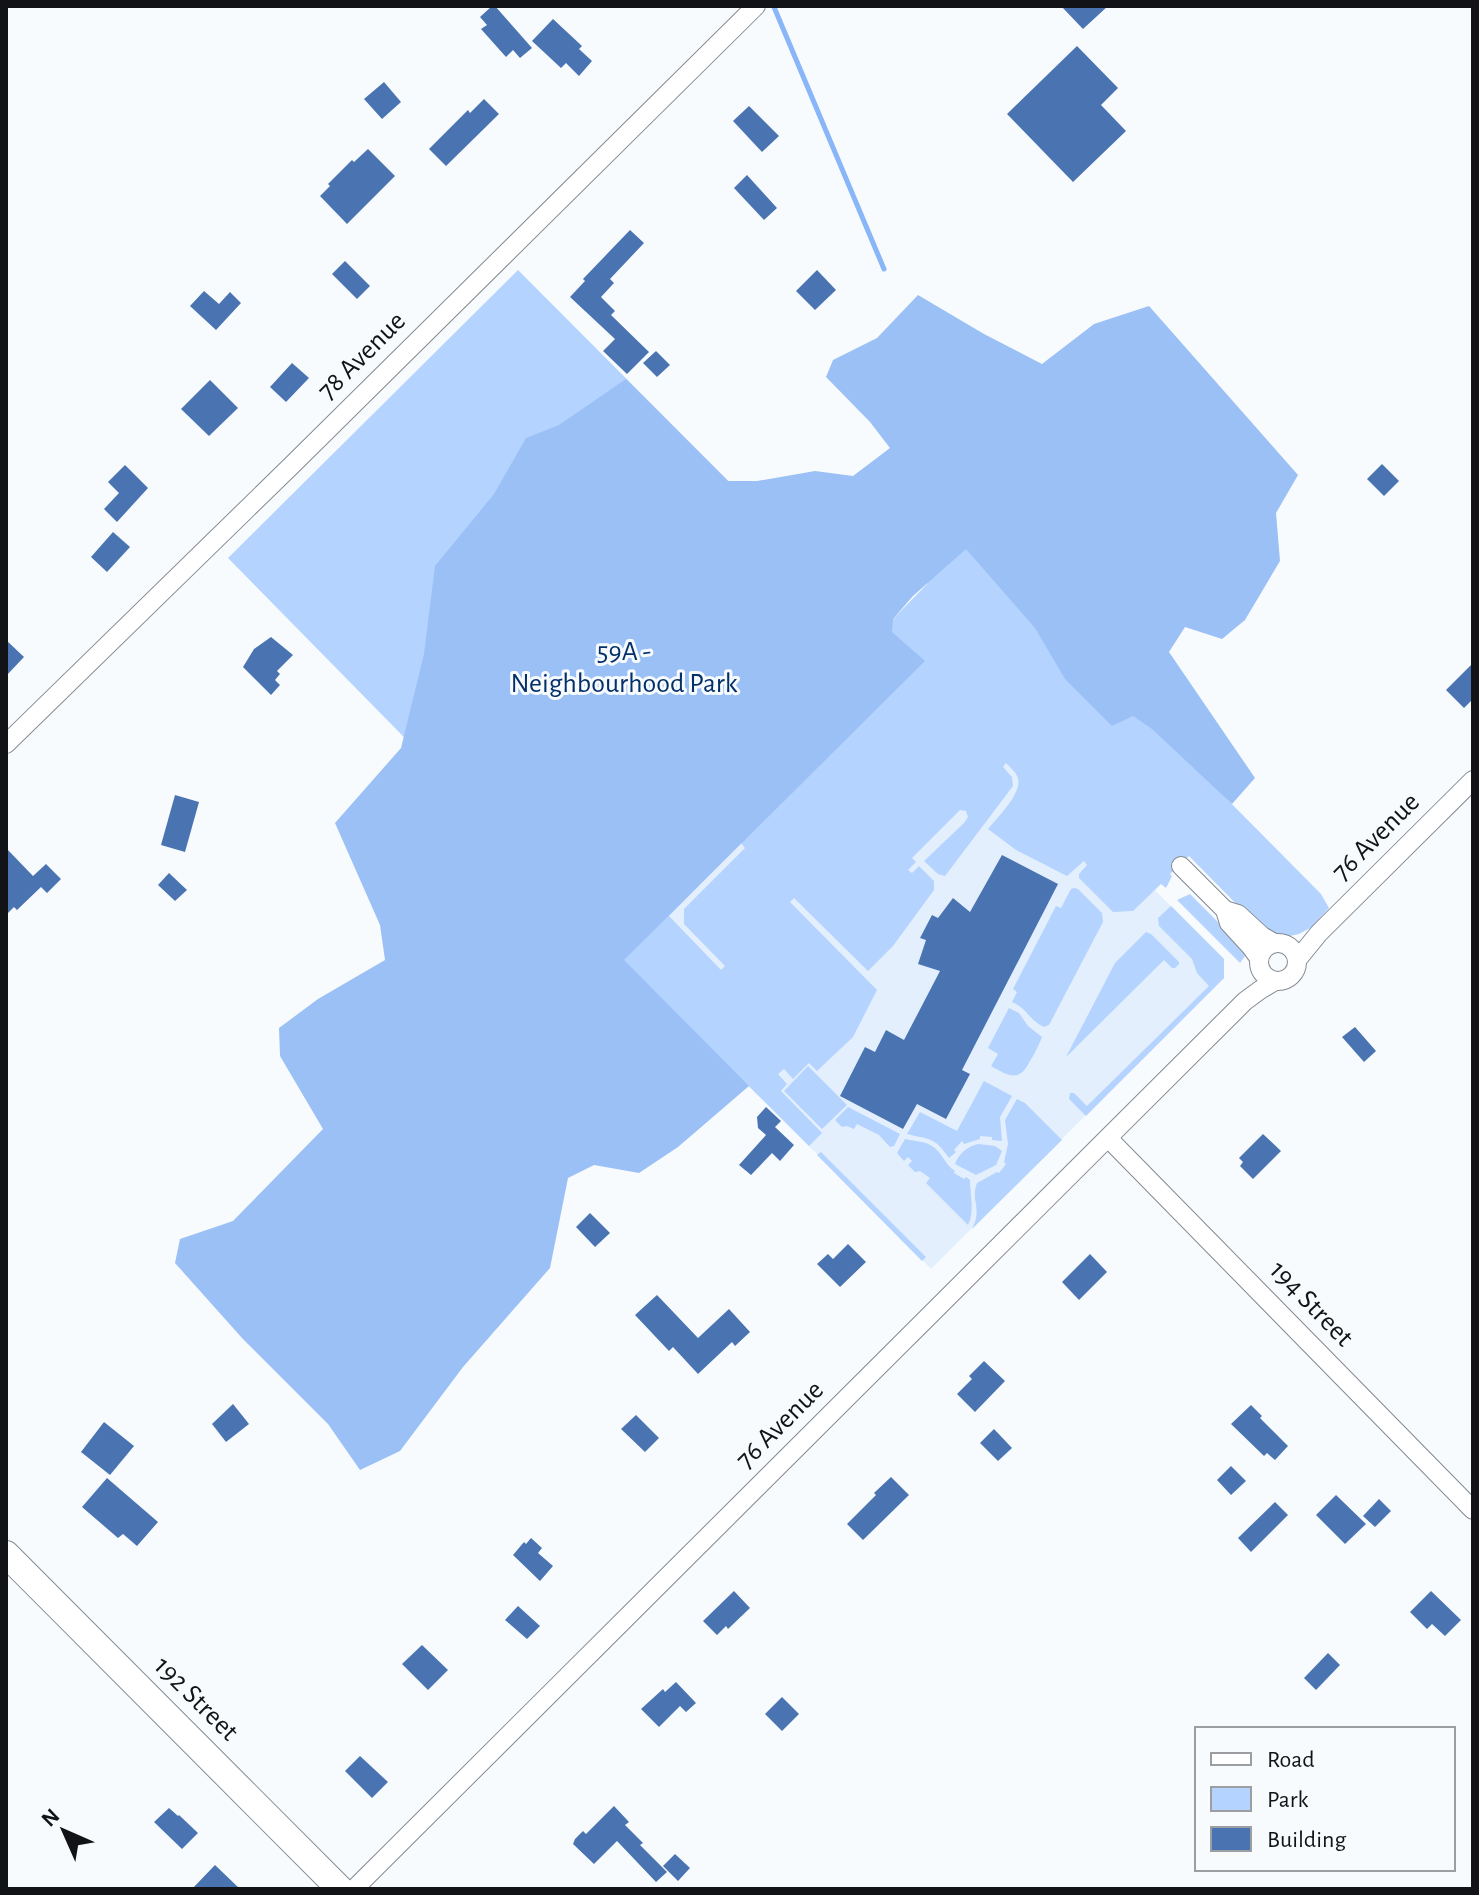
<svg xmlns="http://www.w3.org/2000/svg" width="1479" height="1895" font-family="'Alegreya Sans',sans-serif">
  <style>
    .built { fill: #e4effe }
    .green { fill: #b4d3fe; fill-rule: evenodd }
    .forest { fill: #9bc0f5 }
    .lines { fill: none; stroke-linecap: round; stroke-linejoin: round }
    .stream { stroke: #88b6f8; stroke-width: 5 }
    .building { fill: #4974b1 }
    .street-casing { stroke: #848a92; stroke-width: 20 }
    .secondary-casing { stroke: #848a92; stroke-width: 28 }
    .street { stroke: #fff; stroke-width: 18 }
    .secondary { stroke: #fff; stroke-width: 26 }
    .labels { text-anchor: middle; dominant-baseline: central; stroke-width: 6; stroke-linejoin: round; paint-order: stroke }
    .street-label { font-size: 28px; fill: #111316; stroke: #f8fbfe }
    .park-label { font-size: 28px; fill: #043069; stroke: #f8fbfe }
  </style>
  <rect width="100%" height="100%" fill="#f8fbfe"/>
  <path class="built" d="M925,661L1224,959V978L931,1269L624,960Z"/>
  <g class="green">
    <path d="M518,270L868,621L893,619L927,584L960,530L1321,894L1329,908L1312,927L1299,934L1280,938L1260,928L1189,856L1170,874L1172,876L1166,888L1161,884L1133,911L1113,912L1079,878V874L1087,865L1084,861L1067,876L1016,850L988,829C997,818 1022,793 1018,779C1017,773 1011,768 1006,763L1003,767L1012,777L1013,786L945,876L938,874L924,861L964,823L968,817L966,811L960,810L912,858L916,862L908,870L912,873L919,866L934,881V890L893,946L868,971L794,898L790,902L877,990L853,1037L817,1071L809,1063L793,1079L784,1069L778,1074L787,1084L781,1091L822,1133L809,1146L677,1015L228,558ZM741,843L745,848L684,909V924L725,966L721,970L669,916Z"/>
    <path d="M1074,888L1078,889L1102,913L1103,922L1049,1025L1044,1027C1029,1020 1028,1009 1012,1002L1017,992L1013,989L1056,906L1061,908L1071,889Z"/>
    <path d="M1190,894L1248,952L1240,963L1177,900Z"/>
    <path d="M1171,906L1224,959V978L1086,1116L1069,1099L1070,1093H1074L1087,1106L1209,986L1197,973L1192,959L1159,926L1158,918Z"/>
    <path d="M1146,932L1151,934L1179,962V964L1175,968H1172L1164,960L1066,1057L1115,963Z"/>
    <path d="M1009,1008L1019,1013L1028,1026L1042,1037C1039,1045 1035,1053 1030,1061C1019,1083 1009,1076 991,1066L998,1054L988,1048Z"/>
    <path d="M808,1066L847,1105L822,1129L784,1091Z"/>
    <path d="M984,1081L1012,1096L1000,1117L1002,1141L992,1140V1137L980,1136V1139L964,1144L962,1141L954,1150L956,1152L949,1158C934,1137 932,1140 907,1134L920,1112L957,1131Z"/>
    <path d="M1017,1099L1025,1103L1062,1140L972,1229C983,1208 970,1201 977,1183L997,1172L999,1173L1006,1164L1004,1162L1008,1144L1005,1120Z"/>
    <path d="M848,1107L900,1134L894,1146L890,1147L879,1135L857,1124L854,1129L847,1126L842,1127L835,1120Z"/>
    <path d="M905,1139C913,1141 924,1141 932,1146C942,1152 945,1165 955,1171L954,1173L964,1179L966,1177L970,1180C970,1194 975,1212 968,1225L926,1183L930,1178L920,1171L915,1172L908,1165L912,1161L908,1157L904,1161L897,1153Z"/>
    <path d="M978,1144L995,1146L1002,1151L996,1165L976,1175L955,1164C959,1153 967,1147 978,1144Z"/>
    <path d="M821,1152L926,1257L922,1261L817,1155Z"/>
  </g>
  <path class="forest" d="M918,295L984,334L1042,364L1094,324L1149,306L1298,475L1276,513L1280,561L1245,620L1222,639L1185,627L1169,652L1255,778L1232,804L1152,729L1133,716L1112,726L1065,679L1035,628L966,549L913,596L893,619L892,632L925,661L624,960L749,1086L678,1147L639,1173L594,1165L568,1178L550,1268L463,1367L400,1451L360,1470L328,1424L242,1338L175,1263L180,1239L233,1221L323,1129L280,1056L279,1028L318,999L385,960L380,925L335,823L401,748L424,654L435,566L494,494L526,438L559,425L626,379L728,481H757L815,471L853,476L890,448L870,422L826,377L833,360L877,338Z"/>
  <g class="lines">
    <path class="stream" d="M774,7L884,269"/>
  </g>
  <g class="building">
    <path d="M492,6H495L532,48L520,58L513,50L506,57L481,29L487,25L480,17Z"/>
    <path d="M1061,6H1108L1083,29Z"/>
    <path d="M553,19L582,46L579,49L592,61L579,76L566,63L561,68L532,41Z"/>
    <path d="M1077,46L1118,88L1101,105L1126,131L1073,182L1007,114Z"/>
    <path d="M384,82L401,102L382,119L364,99Z"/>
    <path d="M484,99L499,114L446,166L429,149L468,110L470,113Z"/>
    <path d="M749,106L779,136L762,152L733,121Z"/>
    <path d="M368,149L395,176L347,224L320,196L330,186L328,184L352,160L354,162Z"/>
    <path d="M747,175L777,208L764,220L734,188Z"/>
    <path d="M630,230L644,243L610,279L614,283L601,297L615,311L611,315L649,352L627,374L603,351L615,339L570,297L585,281L583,279Z"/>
    <path d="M345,261L370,286L357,299L332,274Z"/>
    <path d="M817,270L836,290L815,310L796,291Z"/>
    <path d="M204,291L219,304L230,292L241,303L216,330L190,306Z"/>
    <path d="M656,351L670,365L657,377L643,363Z"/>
    <path d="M292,363L309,378L286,402L270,387Z"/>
    <path d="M210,380L238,408L209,436L181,409Z"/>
    <path d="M1382,464L1399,481L1384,496L1367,479Z"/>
    <path d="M125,465L148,488L117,522L104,509L119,493L108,482Z"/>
    <path d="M113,532L130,547L107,572L91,557Z"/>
    <path d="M271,637L293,655L277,671L280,674L275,680L280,685L271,695L243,667L254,649Z"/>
    <path d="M6,640L24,657L6,676Z"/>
    <path d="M1473,663V699L1464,708L1446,690Z"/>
    <path d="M175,795L199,802L185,852L161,845Z"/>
    <path d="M6,848L33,876L46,864L61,879L47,893L41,887L17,910L14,907L6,915Z"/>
    <path d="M1002,855L1058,884L962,1070L970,1074L946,1119L917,1104L903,1129L840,1096L865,1047L875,1052L886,1030L904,1040L940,971L918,964L926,940L920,938L932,915L938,918L953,898L970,912Z"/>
    <path d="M169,873L187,890L175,901L158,885Z"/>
    <path d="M1355,1027L1376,1051L1364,1062L1342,1037Z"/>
    <path d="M766,1107L781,1121L775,1127L794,1145L780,1161L772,1153L751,1175L739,1165L766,1135L758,1128L757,1117Z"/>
    <path d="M1263,1134L1281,1151L1253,1179L1240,1166L1243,1162L1239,1158Z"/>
    <path d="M590,1213L610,1233L595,1247L576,1227Z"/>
    <path d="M848,1244L866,1262L840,1287L817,1264L828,1254L833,1259Z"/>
    <path d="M1090,1254L1107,1272L1079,1300L1062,1282Z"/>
    <path d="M657,1295L698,1338L729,1309L750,1332L735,1346L732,1342L698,1374L673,1347L669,1351L635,1315Z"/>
    <path d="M984,1361L1005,1381L975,1412L957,1394L972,1379L969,1376Z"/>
    <path d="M233,1404L249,1424L226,1442L212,1424Z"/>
    <path d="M1251,1405L1262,1416L1260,1418L1288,1446L1275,1460L1267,1453L1264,1456L1231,1424Z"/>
    <path d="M636,1415L659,1438L645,1452L621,1429Z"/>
    <path d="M104,1422L134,1446L110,1475L81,1452Z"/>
    <path d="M994,1429L1012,1448L998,1461L980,1443Z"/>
    <path d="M1231,1466L1246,1481L1231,1495L1217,1480Z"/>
    <path d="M891,1477L909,1495L863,1540L847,1524L876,1495L874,1493Z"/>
    <path d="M107,1478L158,1522L137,1546L123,1534L118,1538L82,1507Z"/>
    <path d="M1336,1495L1366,1524L1345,1544L1316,1515Z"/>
    <path d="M1379,1499L1391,1511L1375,1527L1363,1516Z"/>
    <path d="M1275,1502L1288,1515L1251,1552L1238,1538Z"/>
    <path d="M531,1538L542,1548L538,1553L553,1566L540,1581L513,1555L524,1542L526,1544Z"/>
    <path d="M734,1591L750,1608L728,1629L726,1626L717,1635L703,1621Z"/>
    <path d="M1431,1591L1461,1620L1445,1636L1432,1624L1427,1629L1410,1612Z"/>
    <path d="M518,1606L540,1626L527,1639L505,1620Z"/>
    <path d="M422,1645L448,1670L428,1690L402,1664Z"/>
    <path d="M1328,1653L1340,1665L1316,1690L1304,1678Z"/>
    <path d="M676,1682L696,1703L686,1712L680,1706L659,1727L641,1709L663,1689L665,1692Z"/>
    <path d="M782,1697L799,1714L782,1731L765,1714Z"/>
    <path d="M360,1756L388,1782L372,1798L345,1771Z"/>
    <path d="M614,1806L629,1822L625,1825L643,1843L640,1845L667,1872L656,1882L617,1841L594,1864L573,1844L575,1839L583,1831L586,1834Z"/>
    <path d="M169,1808L178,1816L179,1815L198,1833L182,1849L154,1822Z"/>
    <path d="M675,1854L690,1868L678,1881L663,1866Z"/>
    <path d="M215,1865L240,1889H192Z"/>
  </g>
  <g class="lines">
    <g class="street-casing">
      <g id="street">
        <path d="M6,744L293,464L756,6"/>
        <path d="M1181,866L1225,910L1229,923L1251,947L1259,958"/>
        <path d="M1225,910L1238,914L1262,936L1274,943"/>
        <circle cx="1278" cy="962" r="19"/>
        <path d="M1297,960L1319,933L1473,780"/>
        <path d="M1108,1138L1473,1510"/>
        <path d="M354,1889L1245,1001L1260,990L1275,981"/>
      </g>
    </g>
    <g class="secondary-casing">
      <path id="secondary" d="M6,1554L340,1889"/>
    </g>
    <use href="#street" class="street"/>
    <use href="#secondary" class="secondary"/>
  </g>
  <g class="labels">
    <g class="street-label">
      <text transform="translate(362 356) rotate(-45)">78 Avenue</text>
      <text transform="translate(1376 837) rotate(-45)">76 Avenue</text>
      <text transform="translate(1311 1304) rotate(46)">194 Street</text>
      <text transform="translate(780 1425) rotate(-45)">76 Avenue</text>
      <text transform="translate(196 1699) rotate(45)">192 Street</text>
    </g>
    <g class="park-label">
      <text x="624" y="652">59A -<tspan x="624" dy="32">Neighbourhood Park</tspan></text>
    </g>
  </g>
  <rect width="1479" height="1895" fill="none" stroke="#111316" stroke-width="16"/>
  <rect x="1195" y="1727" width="260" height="144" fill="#f8fbfe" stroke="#9c9ea1" stroke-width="2"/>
  <rect x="1211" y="1753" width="40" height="12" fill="#ffffff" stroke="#9c9ea1" stroke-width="2"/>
  <text x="1267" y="1767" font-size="24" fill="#111316">Road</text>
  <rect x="1211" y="1787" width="40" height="24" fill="#b4d3fe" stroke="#9c9ea1" stroke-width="2"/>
  <text x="1267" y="1807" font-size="24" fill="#111316">Park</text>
  <rect x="1211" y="1827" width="40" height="24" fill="#4974b1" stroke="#9c9ea1" stroke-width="2"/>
  <text x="1267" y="1847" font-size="24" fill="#111316">Building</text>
  <g transform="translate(64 1831) rotate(315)" stroke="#f8fbfe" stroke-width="6" paint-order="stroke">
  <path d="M0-6L14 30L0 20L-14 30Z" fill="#111316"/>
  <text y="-12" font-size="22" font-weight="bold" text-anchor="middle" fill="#111316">N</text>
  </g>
</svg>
